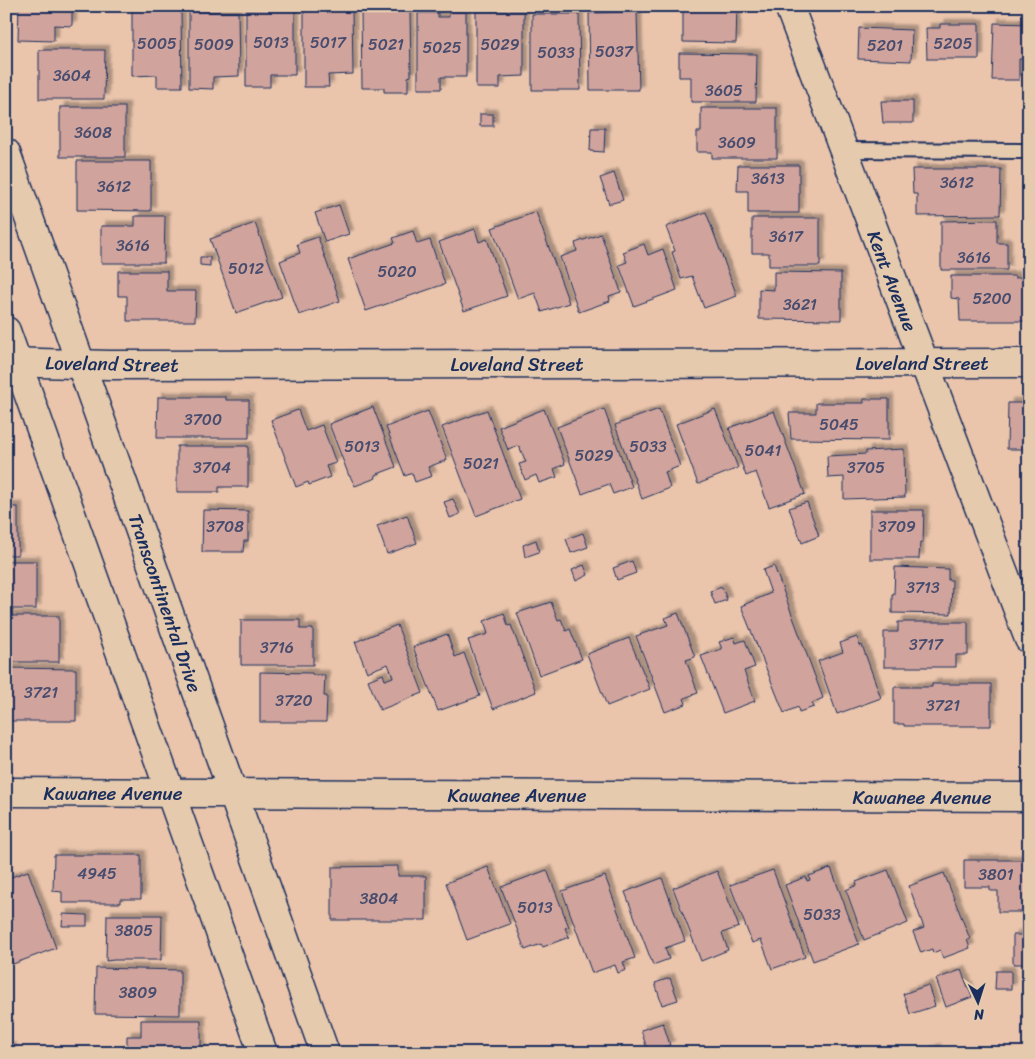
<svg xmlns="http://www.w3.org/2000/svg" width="1035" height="1059" font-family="Sriracha,sans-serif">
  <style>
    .building { fill: #d0a39c; stroke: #1b2f5e; filter: url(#shadow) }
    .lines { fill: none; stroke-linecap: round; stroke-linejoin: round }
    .lane-casing { stroke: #1b2f5e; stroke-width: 18 }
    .street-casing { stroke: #1b2f5e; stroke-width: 31 }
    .secondary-casing { stroke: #1b2f5e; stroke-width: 31 }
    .lane { stroke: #e6caad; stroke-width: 14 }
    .street { stroke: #e6caad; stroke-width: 28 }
    .secondary { stroke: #e6caad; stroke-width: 28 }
    .labels { text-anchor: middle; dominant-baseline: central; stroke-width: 4; stroke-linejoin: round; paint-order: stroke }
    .number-label { font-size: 16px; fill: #484c6e }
    .street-label { font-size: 19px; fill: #1b2f5e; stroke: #e6caad }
  </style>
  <defs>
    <filter id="shadow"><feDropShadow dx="4.5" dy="-4.5" stdDeviation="1" flood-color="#0004"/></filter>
  </defs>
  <rect width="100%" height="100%" fill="#eac5ac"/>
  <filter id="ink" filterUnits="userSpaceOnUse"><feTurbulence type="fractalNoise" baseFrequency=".02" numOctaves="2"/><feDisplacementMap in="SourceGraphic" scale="10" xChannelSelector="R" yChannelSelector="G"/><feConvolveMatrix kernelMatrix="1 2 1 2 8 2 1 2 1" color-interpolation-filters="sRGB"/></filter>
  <g filter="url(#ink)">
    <g class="building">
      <path d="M19,6H72V26L54,25V41L18,40Z"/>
      <path d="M683,6H737L736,43L683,42Z"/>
      <path d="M295,9V75H270V87H246V10Z"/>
      <path d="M304,9H352L353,74L328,75L329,87H304Z"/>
      <path d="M132,10H181L182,87H157V75L132,76Z"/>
      <path d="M361,11H410L411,76L408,77V92H384V88H362Z"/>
      <path d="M476,11H524V76L500,77V88H476Z"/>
      <path d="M189,12H238L239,76L213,77V89L189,88Z"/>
      <path d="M449,12H466V77H441V89H418V13H438V17H449Z"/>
      <path d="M637,12L639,90H590L589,13Z"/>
      <path d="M532,14H579L580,90H532Z"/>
      <path d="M994,23L1029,24V59H1019V80H992Z"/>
      <path d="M940,24H979V59H927L926,28H940Z"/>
      <path d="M859,28L912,30L911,61L858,59Z"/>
      <path d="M39,50H105L104,99H39Z"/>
      <path d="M679,53L757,54L756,102H691V77H679Z"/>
      <path d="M881,101H913V123H883Z"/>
      <rect x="60" y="107" width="65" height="50"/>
      <path d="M701,108H777V158H712V152H697V132H701Z"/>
      <rect x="480" y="114" width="13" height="12"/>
      <path d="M591,128H605L604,152L590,151Z"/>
      <path d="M77,161H151V211L77,210Z"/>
      <path d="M738,165H799V213H748V191H737Z"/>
      <path d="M912,169H1001L1000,215L917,216V194H913Z"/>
      <path d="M614,173L623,200L609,204L600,178Z"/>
      <path d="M339,205L349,234L325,242L315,213Z"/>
      <path d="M536,212L569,303L542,312L535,293L518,299L492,228Z"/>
      <path d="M706,212L737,296L704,308L692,276L681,279L672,252L675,251L666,227Z"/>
      <path d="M135,216H165L164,263H101V226H135Z"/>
      <path d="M752,218H820V266H769V253H752Z"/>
      <path d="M997,220V243H1007V270H941V221Z"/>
      <path d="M255,223L282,297L236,313L210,239Z"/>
      <path d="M475,229L479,242L487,239L507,296L464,311L439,242Z"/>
      <path d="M413,231L417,244L430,240L445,284L366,311L348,259L395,243L393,238Z"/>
      <path d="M601,234L621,292L609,296L610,301L579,312L560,257L577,251L575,243Z"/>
      <path d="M318,237L340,301L299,315L280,261L300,253L297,244Z"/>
      <path d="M644,244L648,255L663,249L677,290L634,306L619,265L627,262L623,252Z"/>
      <path d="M200,257H210V266L200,265Z"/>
      <path d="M118,271H167V291H196L195,321H127V296H118Z"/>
      <path d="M774,272L841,273V320L759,319V289L774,290Z"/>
      <path d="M951,276H1015V278L1027,277L1029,283L1028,321H960L959,299L951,298Z"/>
      <path d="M158,397H226V400H249V438H157Z"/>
      <path d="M864,399H889V440L791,439L789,413H816V403H864Z"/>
      <path d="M1008,403H1029V449H1007Z"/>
      <path d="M373,407L396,467L375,475L376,478L355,486L350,476H349L329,424Z"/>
      <path d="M544,409L565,464L554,469L557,477L539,483L536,475L525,480L519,464L526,462L519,446L508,450L499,427Z"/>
      <path d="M604,409L632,487L613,494L609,484L582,494L557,427Z"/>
      <path d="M659,409L680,466L665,472L670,488L642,499L615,425Z"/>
      <path d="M715,409L738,468L698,484L676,424Z"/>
      <path d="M298,410L306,431L322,425L336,463L326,466L330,477L309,485L308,482L296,487L271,420Z"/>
      <path d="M487,410L520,499L476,516L442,427Z"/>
      <path d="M428,411L447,460L428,467L432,476L415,482L412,473L405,476L386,427Z"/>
      <path d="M774,411L805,494L769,507L756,472L746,476L729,428Z"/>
      <path d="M177,446H248V487H219V492H177Z"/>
      <path d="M904,449L905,497L844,499V477L828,478L827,456L866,454V451Z"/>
      <rect x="1027" y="456" width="2" height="46"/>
      <path d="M453,499L460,514L450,518L444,502Z"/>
      <path d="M807,502L819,536L802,543L789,508Z"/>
      <rect x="6" y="507" width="12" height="48"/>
      <path d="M203,510L248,511V541H244L243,552H202Z"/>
      <path d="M870,510H924L923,542H920L919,559H870Z"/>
      <path d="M407,515L417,543L387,554L377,526Z"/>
      <path d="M583,533L588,547L571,553L566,539Z"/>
      <path d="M536,540L539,552L525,557L523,545Z"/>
      <rect x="6" y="561" width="30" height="48"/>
      <path d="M632,561L636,573L617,580L613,568Z"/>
      <path d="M584,565L588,575L576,581L572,570Z"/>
      <path d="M774,566L823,698L812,703L814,707L799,712L798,707L784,713L741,606L771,593L763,570Z"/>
      <path d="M895,567L948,569V580H952L951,614L892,613V594H894Z"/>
      <path d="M722,587L727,600L715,604L710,591Z"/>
      <path d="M551,602L558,620L561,619L566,631L570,629L582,659L539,675L517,613Z"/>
      <path d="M504,613L508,626L511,625L536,692L493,709L468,640L488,634L484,621Z"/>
      <path d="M678,613L695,657L686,660L698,693L684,698L686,704L665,712L636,636L668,625L665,618Z"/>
      <rect x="6" y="616" width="53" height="46"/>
      <path d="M241,620H300V629H313V665H241Z"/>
      <path d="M898,622H968V655H956V667H884V632H898Z"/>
      <path d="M397,625L423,693L380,710L368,680L383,674L385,680L393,677L388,664L367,672L355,642Z"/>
      <path d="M447,634L455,657L464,653L480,696L438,711L413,647Z"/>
      <path d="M734,637L736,643L745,640L755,667L744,671L755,701L723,713L701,656L722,649L719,642Z"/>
      <path d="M857,637L860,646L862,645L881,698L837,714L818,661L843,652L840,643Z"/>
      <path d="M629,638L650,689L607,706L587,654Z"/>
      <path d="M6,668L76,669V721H6Z"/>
      <path d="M260,672L312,673L313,675H325L324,696H327L326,722H260Z"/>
      <path d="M932,684H991V726H904V724H894V687H932Z"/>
      <path d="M54,855H141V899H120V903H62V892L53,891Z"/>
      <path d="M964,860H1029V912H998V891H990V887H964Z"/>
      <path d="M398,866V876H426V920H332V867Z"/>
      <path d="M488,867L510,924L467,940L446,883Z"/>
      <path d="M831,868L859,944L813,961L785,885L806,877L807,881L810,880L809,876Z"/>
      <path d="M547,870L569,927L565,928L569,937L543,947L541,944L525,950L501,887Z"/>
      <path d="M773,870L805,957L772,969L761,940L752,943L730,885Z"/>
      <path d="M888,870L908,923L864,940L846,890L857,885L856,882Z"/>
      <path d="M28,871L56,948L13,964L6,946V879Z"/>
      <path d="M717,871L739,927L722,933L728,950L701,961L673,888Z"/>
      <path d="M944,873L970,939L967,940L970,948L943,958L940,950L933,953L932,949L921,953L913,932L924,928L909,886Z"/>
      <path d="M605,876L635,958L623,962L626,970L618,973L615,965L592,973L562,891Z"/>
      <path d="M662,878L685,941L665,948L669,959L653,965L625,892Z"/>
      <path d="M63,914L87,915V926H62Z"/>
      <path d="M107,915H162L161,960H114L106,961Z"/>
      <path d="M1026,932H1029V967H1026V964H1013V935H1026Z"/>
      <path d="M96,968L180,970V1015L95,1014Z"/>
      <path d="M961,970L972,997L946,1007L936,979Z"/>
      <path d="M996,971H1011V989H995Z"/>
      <path d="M670,978L678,1000L662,1005L655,983Z"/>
      <rect x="1025" y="978" width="4" height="42"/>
      <path d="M928,985L935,1006L910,1014L903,994Z"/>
      <path d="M141,1020H201V1053H119V1051H127V1036H141Z"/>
      <path d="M663,1023L670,1045L648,1052L641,1030Z"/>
      <path d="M11,1047L13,1053H6V1049Z"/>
      <path d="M936,1048L937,1053H923Z"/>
    </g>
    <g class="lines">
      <g class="lane-casing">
        <path id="lane" d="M842,150L1029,151"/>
      </g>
      <g class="street-casing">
        <g id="street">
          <path d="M789,6L1029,639"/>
          <path d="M6,362L109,365L1029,363"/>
          <path d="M6,792L1029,797"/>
        </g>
      </g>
      <g class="secondary-casing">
        <g id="secondary">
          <path d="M6,153L325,1053"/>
          <path d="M6,331L263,1053"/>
        </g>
      </g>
      <use href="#lane" class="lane"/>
      <use href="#street" class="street"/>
      <use href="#secondary" class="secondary"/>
    </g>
  </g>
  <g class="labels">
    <g class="number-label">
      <text x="271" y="42">5013</text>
      <text x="328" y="42">5017</text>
      <text x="157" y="43">5005</text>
      <text x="953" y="43">5205</text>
      <text x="214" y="44">5009</text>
      <text x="386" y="44">5021</text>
      <text x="500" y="44">5029</text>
      <text x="885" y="45">5201</text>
      <text x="442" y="47">5025</text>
      <text x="614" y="51">5037</text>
      <text x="556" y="52">5033</text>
      <text x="72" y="75">3604</text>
      <text x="724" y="90">3605</text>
      <text x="93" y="132">3608</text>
      <text x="737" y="142">3609</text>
      <text x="768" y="178">3613</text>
      <text x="957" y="182">3612</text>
      <text x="114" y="186">3612</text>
      <text x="786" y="236">3617</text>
      <text x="133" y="245">3616</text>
      <text x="974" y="257">3616</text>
      <text x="246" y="268">5012</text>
      <text x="397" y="271">5020</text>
      <text x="992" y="298">5200</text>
      <text x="800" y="304">3621</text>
      <text x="203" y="419">3700</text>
      <text x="839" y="424">5045</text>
      <text x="362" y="446">5013</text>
      <text x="648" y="446">5033</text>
      <text x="763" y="450">5041</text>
      <text x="594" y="455">5029</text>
      <text x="481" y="463">5021</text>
      <text x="212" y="467">3704</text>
      <text x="866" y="467">3705</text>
      <text x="225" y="526">3708</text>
      <text x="897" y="526">3709</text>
      <text x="923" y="587">3713</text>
      <text x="926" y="644">3717</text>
      <text x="277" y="647">3716</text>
      <text x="41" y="692">3721</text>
      <text x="294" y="700">3720</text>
      <text x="943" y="705">3721</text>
      <text x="97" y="873">4945</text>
      <text x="996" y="874">3801</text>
      <text x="379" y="898">3804</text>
      <text x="535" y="907">5013</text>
      <text x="822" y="914">5033</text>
      <text x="134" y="930">3805</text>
      <text x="138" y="992">3809</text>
    </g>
    <g class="street-label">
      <text transform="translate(892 281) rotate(69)">Kent Avenue</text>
      <text x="922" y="363">Loveland Street</text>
      <text transform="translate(112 364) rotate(1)">Loveland Street</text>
      <text x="517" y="364">Loveland Street</text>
      <text transform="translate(165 603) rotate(71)">Transcontinental Drive</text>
      <text x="113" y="793">Kawanee Avenue</text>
      <text x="517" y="795">Kawanee Avenue</text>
      <text x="922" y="797">Kawanee Avenue</text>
    </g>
  </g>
  <rect width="1035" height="1059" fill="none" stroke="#e6caad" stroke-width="25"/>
  <rect x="12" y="12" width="1010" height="1034" fill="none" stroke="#1b2f5e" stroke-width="2" filter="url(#ink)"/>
  <g transform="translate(978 1002) rotate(176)" stroke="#e6caad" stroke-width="4" paint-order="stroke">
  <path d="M0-4L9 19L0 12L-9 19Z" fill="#1b2f5e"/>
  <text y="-8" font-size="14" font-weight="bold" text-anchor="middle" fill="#1b2f5e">N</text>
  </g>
</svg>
